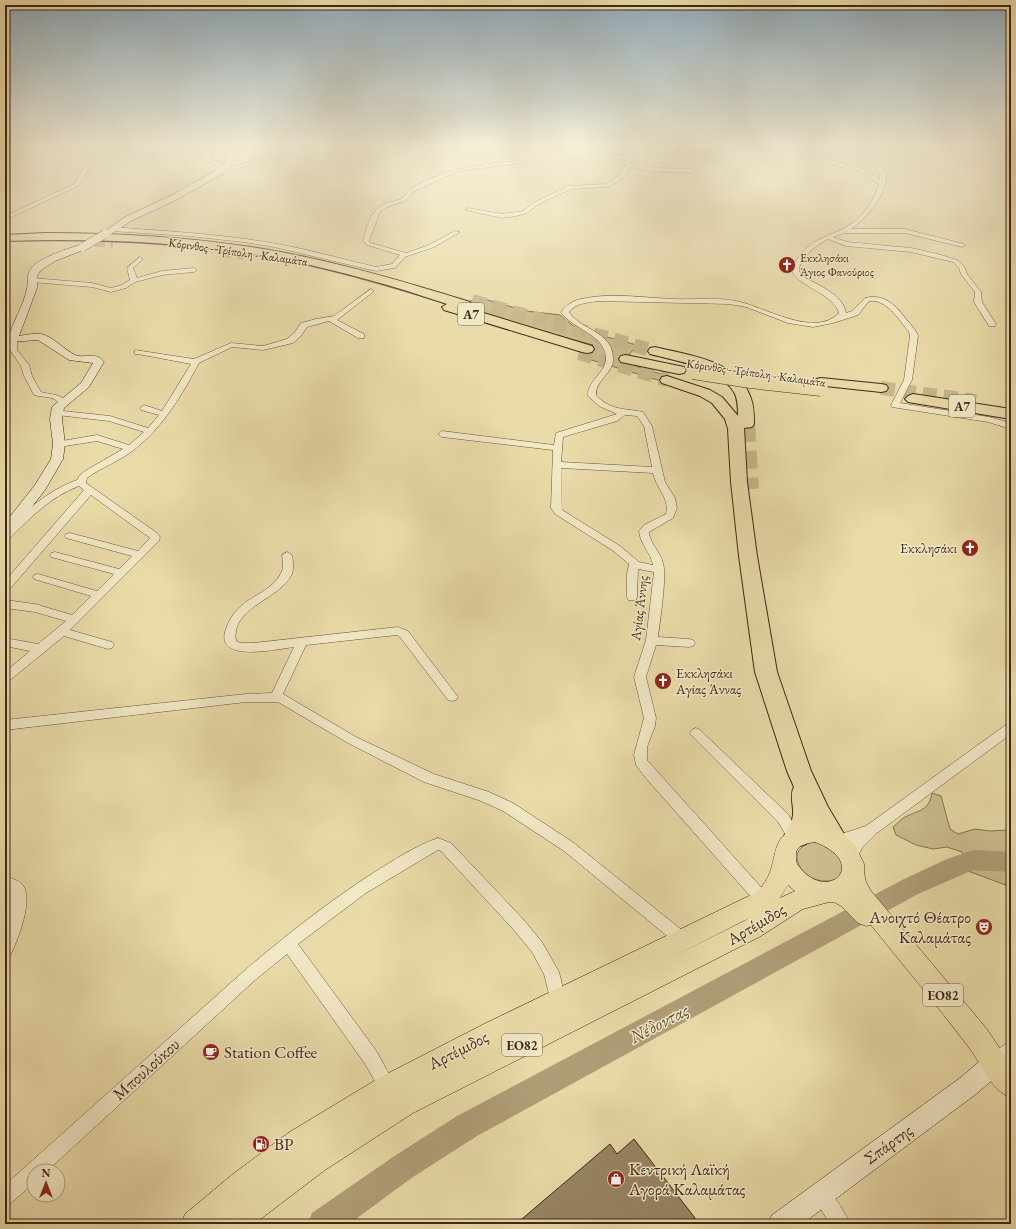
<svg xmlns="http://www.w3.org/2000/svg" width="1016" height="1229" font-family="'EB Garamond',serif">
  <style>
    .green { fill: #ccbd90; stroke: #867256 }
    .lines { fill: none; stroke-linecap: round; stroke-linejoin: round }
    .river { fill: #b09e78; fill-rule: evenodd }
    .highway-tunnel-far2 { stroke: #c7b78c; stroke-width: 10; stroke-dasharray: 10 5.5; stroke-linecap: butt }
    .highway-tunnel-far1 { stroke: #c7b78c; stroke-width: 14; stroke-dasharray: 14 7; stroke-linecap: butt }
    .highway-tunnel { stroke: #c7b78c; stroke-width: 18; stroke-dasharray: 18 9; stroke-linecap: butt }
    .street-casing { stroke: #6a553e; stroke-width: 1 }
    .secondary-casing { stroke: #40281b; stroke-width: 1 }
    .primary-casing { stroke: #40281b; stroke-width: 1 }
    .highway-casing { stroke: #40281b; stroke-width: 2 }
    .street { fill: #f1e8c6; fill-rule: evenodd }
    .secondary { fill: #f1e8c6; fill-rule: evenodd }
    .primary { fill: #e9dba8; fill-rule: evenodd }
    .highway { fill: #e9dba8; fill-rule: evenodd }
    .secondary-bridge-casing { stroke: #40281b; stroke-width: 9; stroke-linecap: butt }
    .highway-bridge-casing { stroke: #40281b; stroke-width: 15; stroke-linecap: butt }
    .secondary-bridge { stroke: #f1e8c6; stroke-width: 8 }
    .highway-bridge { stroke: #e9dba8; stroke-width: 14 }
    .shaded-wall { fill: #6a5d46; stroke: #40281b }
    .building { fill: #988564; stroke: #40281b }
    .labels { text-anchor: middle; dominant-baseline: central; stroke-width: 3; stroke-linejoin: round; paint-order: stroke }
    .far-street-label { font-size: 12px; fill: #40281b; stroke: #f1e8c6 }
    .far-poi-label { font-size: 12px; fill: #40281b; stroke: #f1e8c6; text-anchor: start }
    .shield { fill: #f1e8c6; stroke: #75624e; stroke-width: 1 }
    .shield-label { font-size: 13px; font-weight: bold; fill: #40281b }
    .poi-label { font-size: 14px; fill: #40281b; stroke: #f1e8c6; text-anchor: end }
    .street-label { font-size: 14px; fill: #40281b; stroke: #f1e8c6 }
    .near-poi-label { font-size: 17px; fill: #40281b; stroke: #f1e8c6; text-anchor: start }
    .near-street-label { font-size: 17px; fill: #40281b; stroke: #f1e8c6 }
    .near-water-label { font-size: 18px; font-style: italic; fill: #624b37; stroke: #f1e8c6 }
  </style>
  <rect width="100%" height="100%" fill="#e9dba8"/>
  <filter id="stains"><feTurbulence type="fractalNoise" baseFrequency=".005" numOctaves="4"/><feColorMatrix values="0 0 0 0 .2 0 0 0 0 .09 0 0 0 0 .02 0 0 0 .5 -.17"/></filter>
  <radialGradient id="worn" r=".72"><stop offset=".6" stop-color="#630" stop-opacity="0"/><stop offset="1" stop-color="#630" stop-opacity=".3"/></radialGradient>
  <g class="green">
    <path d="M247,252L340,270L462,307L477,297L526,311L560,315L577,329L637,345L623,362L667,376L661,381L578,356L593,345C548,333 503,321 459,308C388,286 319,265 245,253Z"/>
    <path d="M932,793L941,796L950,829L958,834L975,829L990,831L1007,830L1011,824V887L968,871V866L962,852L947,847L933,849L916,845L896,835L893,827C897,824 901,819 905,817C919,810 929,811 932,793Z"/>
    <path d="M814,842L821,843L840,855L844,868L838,878C808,893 777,849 814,842Z"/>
  </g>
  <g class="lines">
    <path class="river" d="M973,850L1011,852V872L973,870L918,894L477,1136L413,1177L349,1224H308L312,1213L393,1157L457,1116L902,880L947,859Z"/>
    <g class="highway-tunnel-far2">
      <path d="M95,242L113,243"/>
      <path d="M222,252L244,255"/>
    </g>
    <g class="highway-tunnel-far1">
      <path d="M472,301L655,351"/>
      <path d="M579,353L667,380"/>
      <path d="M881,388L976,401"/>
    </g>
    <path class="highway-tunnel" d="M746,424L750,489"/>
    <g class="street-casing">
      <g id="street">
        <path d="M120,145H128L110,152L93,162L78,186L5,220V216L74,184L89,160L106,150Z"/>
        <path d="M196,145H207L176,152L181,154L182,159L188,162L185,164L177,161L176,156L169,152L115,156L112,154L115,152L180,148Z"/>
        <path d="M340,145H347L344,148V157L341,159L314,161L295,154L282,153L265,162L220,172L217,175L214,173L217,166L204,159V156L208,152H212L210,158L222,164L221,169L261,160L281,149L296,150L315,157L338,155V147Z"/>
        <path d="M540,145H546L540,156L531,162L466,170L456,172L415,191L405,201L389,206L380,212L369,241L371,243L406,253L429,245L455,231L460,232L434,247L405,257L396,267L394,268L376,271L274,247L243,242L189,236L111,231L108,229L111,227C165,231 219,234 272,243C307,249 342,259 376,267L392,264L400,255L367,245L363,241C367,226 370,210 386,203C391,202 396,201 401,199C405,196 408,191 412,188C449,166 486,164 528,160L536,154Z"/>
        <path d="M632,145H639L650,151L634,157L631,160V164L657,168L691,169L699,161L726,155L728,153L729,145H735L734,154L730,157L703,163L694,172H657L630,167L624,177L609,187L571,189L537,205L527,213L516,216L502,218L465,210L468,208L502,214L523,211L533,203L568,186L606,184L620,175L625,165V160L603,154L606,152L628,157L642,151Z"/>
        <path d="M793,145H799C822,165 858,160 880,180V175L863,145H869C873,153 884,167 886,175C889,192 864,221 851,229H905L964,244V246L962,247L905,233H844L833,237L847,242L911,248L938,254L957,260L964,266L967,274L981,292L982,302L996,324L995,326H989L974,302L975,292L961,274L959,268L953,262L911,252L846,246L828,239C817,245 799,257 799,271L802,276C818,285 843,294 846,313L852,311L865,298C885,293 896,306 907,320C911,325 916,330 918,336L912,380L900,403L989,417L1011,423V429L988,422L892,407L891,405L904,380L910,336L909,332C899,320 887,299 869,301L858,315L833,323L813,327L788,323L746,307L729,304L598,301C586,303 576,303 569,312C580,330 612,331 613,357C615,373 595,380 596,395C611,411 624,408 643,412L652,426L665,482L675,498L677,508L673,518L649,532C650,544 660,551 663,563C667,577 660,620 658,637L689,639L693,640L695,643L693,646L689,647L656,645L646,677L656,718L655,726L647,747V760L768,895L770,900L768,905L763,907L758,905L645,777L636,765L634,755L644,718L634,677L646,640L654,572L638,569L637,597L636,600H628L627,597V574L629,564L612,550L555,514L551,508L553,450L442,437L438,434L442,431L554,445L556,433L617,414L599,406L588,396C587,380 606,373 606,358C605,334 572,329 561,312C567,305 572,301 581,299C611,292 644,298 675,299C695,300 716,297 736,301C764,306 814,339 839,313C834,293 792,284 792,269C793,265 796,261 798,258C813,236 832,237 851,224C864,215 874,200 879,185L867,174L823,162L802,153ZM625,415L637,416L644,426L652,467L561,462L563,437L617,421ZM561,468L653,473C656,488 670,498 666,514L644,525L639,531C640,544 651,553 653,565L639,562L620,546L562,510Z"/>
        <path d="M140,257L143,259L133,268L137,278L162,271L194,268L197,270L194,272L162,275L135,282L126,288L111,292L92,287L32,282L29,280L32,278L92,283L111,288L122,285L130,280L127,268Z"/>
        <path d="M371,289L373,290V292L337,320L364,334V338H358L329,321L307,327L301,336L293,343L263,350L232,347L203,361L199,363C182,395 163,427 135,449C120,461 102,467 87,478L86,483L157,533L160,537L159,541L70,630L112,642L114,645L112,648L108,649L64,636L9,681L5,682V672L30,651L5,646V638L38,644L66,621L35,612L5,608V600L35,604L72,615L91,596L34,579L33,577L34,575L38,574L97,591L114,574L51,557L50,555L51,553L55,552L119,569L132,556L66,538L65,536L66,534L70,533L138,551L150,538L91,495L9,590L5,592V581L84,490L79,486C50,497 30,518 9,539L5,540V531C29,509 45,492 77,480L80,475L85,471L123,449L97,441L59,447L55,444L56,442L97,435L129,445L144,432L109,421L57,415L54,414L53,412L54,410L110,416L148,428L159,415L141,410L140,408L144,405L162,411L191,364L138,354H135V350L194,359L231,343L263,346L287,339L295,332L301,323L316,319L334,316Z"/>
        <path d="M13,338L17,340V350L29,365L32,376L41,392C51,395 59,393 67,402L66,404C60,405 59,402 54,399C48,396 40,397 34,395L24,376L21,366L10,350L9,343L5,344V340Z"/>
        <path d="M287,552L292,555C293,561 294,568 292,574C280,600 230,607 236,641L240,643H253L398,627L408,631L458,697L456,700L452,701L448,700L400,637L397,635L306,645L283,694L356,737L434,774L489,792L513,803L574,843L688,935L691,940L688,945L683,947L678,945L564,851L503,811L481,801L424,782L348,743L278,702H246L5,730V720L246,694L272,693L294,647C278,649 217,663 225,632C228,622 233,613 241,606C253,595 274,589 281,573C284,568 283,561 282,555Z"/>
        <path d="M1011,722V734L877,833L862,848L856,860L851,862L846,860L844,856L850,843L837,847L832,845L830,841L832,837L866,826L1007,724Z"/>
        <path d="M696,728L700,730L788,814L802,838L800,842L795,844L790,842L778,822L692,736L690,733L692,730Z"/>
        <path d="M438,838L451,843L523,919L542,942L559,972L566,1001L564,1006L558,1009L552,1006L544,974L532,952L513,929L441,851L438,850L366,893L298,944L377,1052L396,1087L394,1093L388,1095L382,1093L365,1064L287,954L254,981L47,1171H34V1183L11,1203L5,1206V1185L244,971C285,936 327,903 373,873C394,860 415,846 438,838Z"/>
        <path d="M5,876C10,878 18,880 22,884C35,898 17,942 10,956L5,958V933L10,914V893L5,889Z"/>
        <path d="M1011,1042V1061L1000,1070L994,1072L988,1070L986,1064C990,1054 1001,1046 1011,1042Z"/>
        <path d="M820,1184C831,1189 845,1212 850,1224H830L811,1193L814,1187Z"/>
      </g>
    </g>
    <g class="secondary-casing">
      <g id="secondary">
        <path d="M237,145H244L224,173L176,200L131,221L108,236H102L101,234L125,217L170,196L218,169Z"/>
        <path d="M83,244L87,247L86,249L55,261L40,271L37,276V288L19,336C26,335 34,333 41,334C52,336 65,350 75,355C85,359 96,351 104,362L89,387L64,408L62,419L65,444L63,459L45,490L10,535L5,536V523L35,485L51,459L53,444L50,419L52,407L81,383L93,363L69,360L38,340L9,342L8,340C12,322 24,306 27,288C29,280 26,274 32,267C42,257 69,248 83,244Z"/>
        <path d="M994,1053L1002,1056L1005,1064L1002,1072L976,1094L802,1224H768L772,1215L960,1078L986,1056Z"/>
      </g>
    </g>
    <g class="primary-casing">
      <path id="primary" d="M815,824L843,834L855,845L864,864V872L866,882L871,891L986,1028L1011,1065V1098C989,1089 981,1062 967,1045C936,1004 903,965 871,925L866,926L858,923L841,906L834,902H829L803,909L761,936L413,1113L325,1170L254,1224H181L185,1214L233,1174L288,1133L379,1078L484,1024L755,893C788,866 757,830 815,824ZM815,842C872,864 826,906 797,864C793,848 799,844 815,842ZM788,885L795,891L780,898ZM748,919L745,920L672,957Z"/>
    </g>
    <g class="highway-casing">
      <g id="highway">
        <path d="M45,233C126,233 206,238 286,253C348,265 409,283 470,302L471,305L467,308L592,346L594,349L592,352L587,353L582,352L444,310L442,307L447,304C394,286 341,271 286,260C193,242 99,238 5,241V235Z"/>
        <path d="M655,347C687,355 737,360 750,396C754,405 754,415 754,424L752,427L744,428L747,482L757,556L777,672L811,771L828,807L847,839L843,847C824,853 822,842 814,828L806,844L797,847L788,844L784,836C788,829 792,823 793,815C794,805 789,796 794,787L787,771L755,672L739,556L731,482L728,429L725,419L712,403L700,396L662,383L660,380L662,377L667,376L710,390L722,397L738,416C738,409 738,401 735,394C721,367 676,361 650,354L648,351L650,348Z"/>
        <path d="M626,355L684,367L686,370L684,373L679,374L621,362L619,359L621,356Z"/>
        <path d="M821,378L881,384L886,385L888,388L886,391L881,392L816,385L814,382L816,379Z"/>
        <path d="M913,394L1011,409V419L908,402L905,399L908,396Z"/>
      </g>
    </g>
    <use href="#street" class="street"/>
    <use href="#secondary" class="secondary"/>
    <use href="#primary" class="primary"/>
    <use href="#highway" class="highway"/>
    <g class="secondary-bridge-casing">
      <path id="secondary-bridge" d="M83,247L105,234"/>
    </g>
    <g class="highway-bridge-casing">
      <path id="highway-bridge" d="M693,372L750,381L821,389"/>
    </g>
    <use href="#secondary-bridge" class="secondary-bridge"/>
    <use href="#highway-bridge" class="highway-bridge"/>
  </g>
  <path class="shaded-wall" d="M695,1218L692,1224H688Z"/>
  <path class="building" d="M634,1139L695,1218L688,1224H516L610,1144L617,1154Z"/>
  <linearGradient id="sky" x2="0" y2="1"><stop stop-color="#91abbb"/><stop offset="0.46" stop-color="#f5efd8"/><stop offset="1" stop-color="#f5efd8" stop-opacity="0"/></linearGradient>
  <rect width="1016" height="317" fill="url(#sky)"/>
  <defs>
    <g id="church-disc" transform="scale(0.9)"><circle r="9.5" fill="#8f2418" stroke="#f1e8c6"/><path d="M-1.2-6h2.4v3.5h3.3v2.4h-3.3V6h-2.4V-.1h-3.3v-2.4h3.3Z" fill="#fff"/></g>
    <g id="theatre-disc" transform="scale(0.9)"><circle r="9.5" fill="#8f2418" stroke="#f1e8c6"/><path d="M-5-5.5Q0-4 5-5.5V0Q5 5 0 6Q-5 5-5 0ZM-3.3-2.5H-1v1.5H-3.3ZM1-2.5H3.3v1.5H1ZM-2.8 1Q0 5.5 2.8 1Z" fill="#fff"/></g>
    <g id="cafe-disc" transform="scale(0.9)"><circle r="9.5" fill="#8f2418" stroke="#f1e8c6"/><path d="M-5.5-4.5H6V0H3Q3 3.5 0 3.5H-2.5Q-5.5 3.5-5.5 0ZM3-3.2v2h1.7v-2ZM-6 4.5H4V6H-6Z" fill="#fff"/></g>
    <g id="fuel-disc" transform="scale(0.9)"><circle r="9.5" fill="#8f2418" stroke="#f1e8c6"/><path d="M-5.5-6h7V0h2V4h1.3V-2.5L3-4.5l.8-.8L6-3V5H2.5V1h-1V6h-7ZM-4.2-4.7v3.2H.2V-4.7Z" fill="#fff"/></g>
    <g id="shop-disc" transform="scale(0.9)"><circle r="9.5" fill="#8f2418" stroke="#f1e8c6"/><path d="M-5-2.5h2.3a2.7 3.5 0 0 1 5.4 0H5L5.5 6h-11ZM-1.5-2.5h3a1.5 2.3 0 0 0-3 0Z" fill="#fff"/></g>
  </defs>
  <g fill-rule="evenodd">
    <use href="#church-disc" x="787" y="265"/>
    <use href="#church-disc" x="970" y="548"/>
    <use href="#church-disc" x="663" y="681"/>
    <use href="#theatre-disc" x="984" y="927"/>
    <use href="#cafe-disc" x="211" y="1052"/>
    <use href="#fuel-disc" x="261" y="1144"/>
    <use href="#shop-disc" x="616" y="1179"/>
  </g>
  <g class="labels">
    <g class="far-street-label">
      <text transform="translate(238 252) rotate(8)">Κόρινθος - Τρίπολη - Καλαμάτα</text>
      <text transform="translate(756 373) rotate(8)">Κόρινθος - Τρίπολη - Καλαμάτα</text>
    </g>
    <g class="far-poi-label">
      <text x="800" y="258">Εκκλησάκι<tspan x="800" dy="14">Άγιος Φανούριος</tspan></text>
    </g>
    <g class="shield">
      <rect x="458" y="303" width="26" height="22" rx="3"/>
      <rect x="949" y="395" width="26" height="22" rx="3"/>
      <rect x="923" y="984" width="40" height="22" rx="3"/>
      <rect x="502" y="1034" width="40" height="22" rx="3"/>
    </g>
    <g class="shield-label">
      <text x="471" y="314">Α7</text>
      <text x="962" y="406">Α7</text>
      <text x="943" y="995">ΕΟ82</text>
      <text x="522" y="1045">ΕΟ82</text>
    </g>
    <g class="poi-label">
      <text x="957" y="548">Εκκλησάκι</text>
      <text x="676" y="673" text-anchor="start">Εκκλησάκι<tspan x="676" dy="16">Αγίας Άννας</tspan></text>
    </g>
    <g class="street-label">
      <text transform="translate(639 608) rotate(-83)">Αγίας Άννης</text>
    </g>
    <g class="near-poi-label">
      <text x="971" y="917" text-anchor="end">Ανοιχτό Θέατρο<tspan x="971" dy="20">Καλαμάτας</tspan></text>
      <text x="224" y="1052">Station Coffee</text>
      <text x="274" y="1144">BP</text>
      <text x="629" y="1169">Κεντρική Λαϊκή<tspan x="629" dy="20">Αγορά Καλαμάτας</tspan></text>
    </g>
    <g class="near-street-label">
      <text transform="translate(756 924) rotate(-31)">Αρτέμιδος</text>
      <text transform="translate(458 1050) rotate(-27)">Αρτέμιδος</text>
      <text transform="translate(146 1069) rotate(-42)">Μπουλούκου</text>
      <text transform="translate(888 1144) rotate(-36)">Σπάρτης</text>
    </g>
    <g class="near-water-label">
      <text transform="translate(659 1023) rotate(-28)">Νέδoντας</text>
    </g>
  </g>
  <rect width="1016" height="1229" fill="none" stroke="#e9dba8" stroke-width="20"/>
  <rect x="6" y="6" width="1004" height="1217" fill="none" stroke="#40281b" stroke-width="2"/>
  <rect x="10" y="10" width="996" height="1209" fill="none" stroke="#40281b"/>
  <g transform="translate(46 1183)"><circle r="19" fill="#f1e8c6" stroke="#aa9b82"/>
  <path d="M0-3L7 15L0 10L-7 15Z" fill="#8f2418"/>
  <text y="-6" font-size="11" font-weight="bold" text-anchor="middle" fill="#40281b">N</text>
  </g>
  <rect width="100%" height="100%" filter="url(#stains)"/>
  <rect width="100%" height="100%" fill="url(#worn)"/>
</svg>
